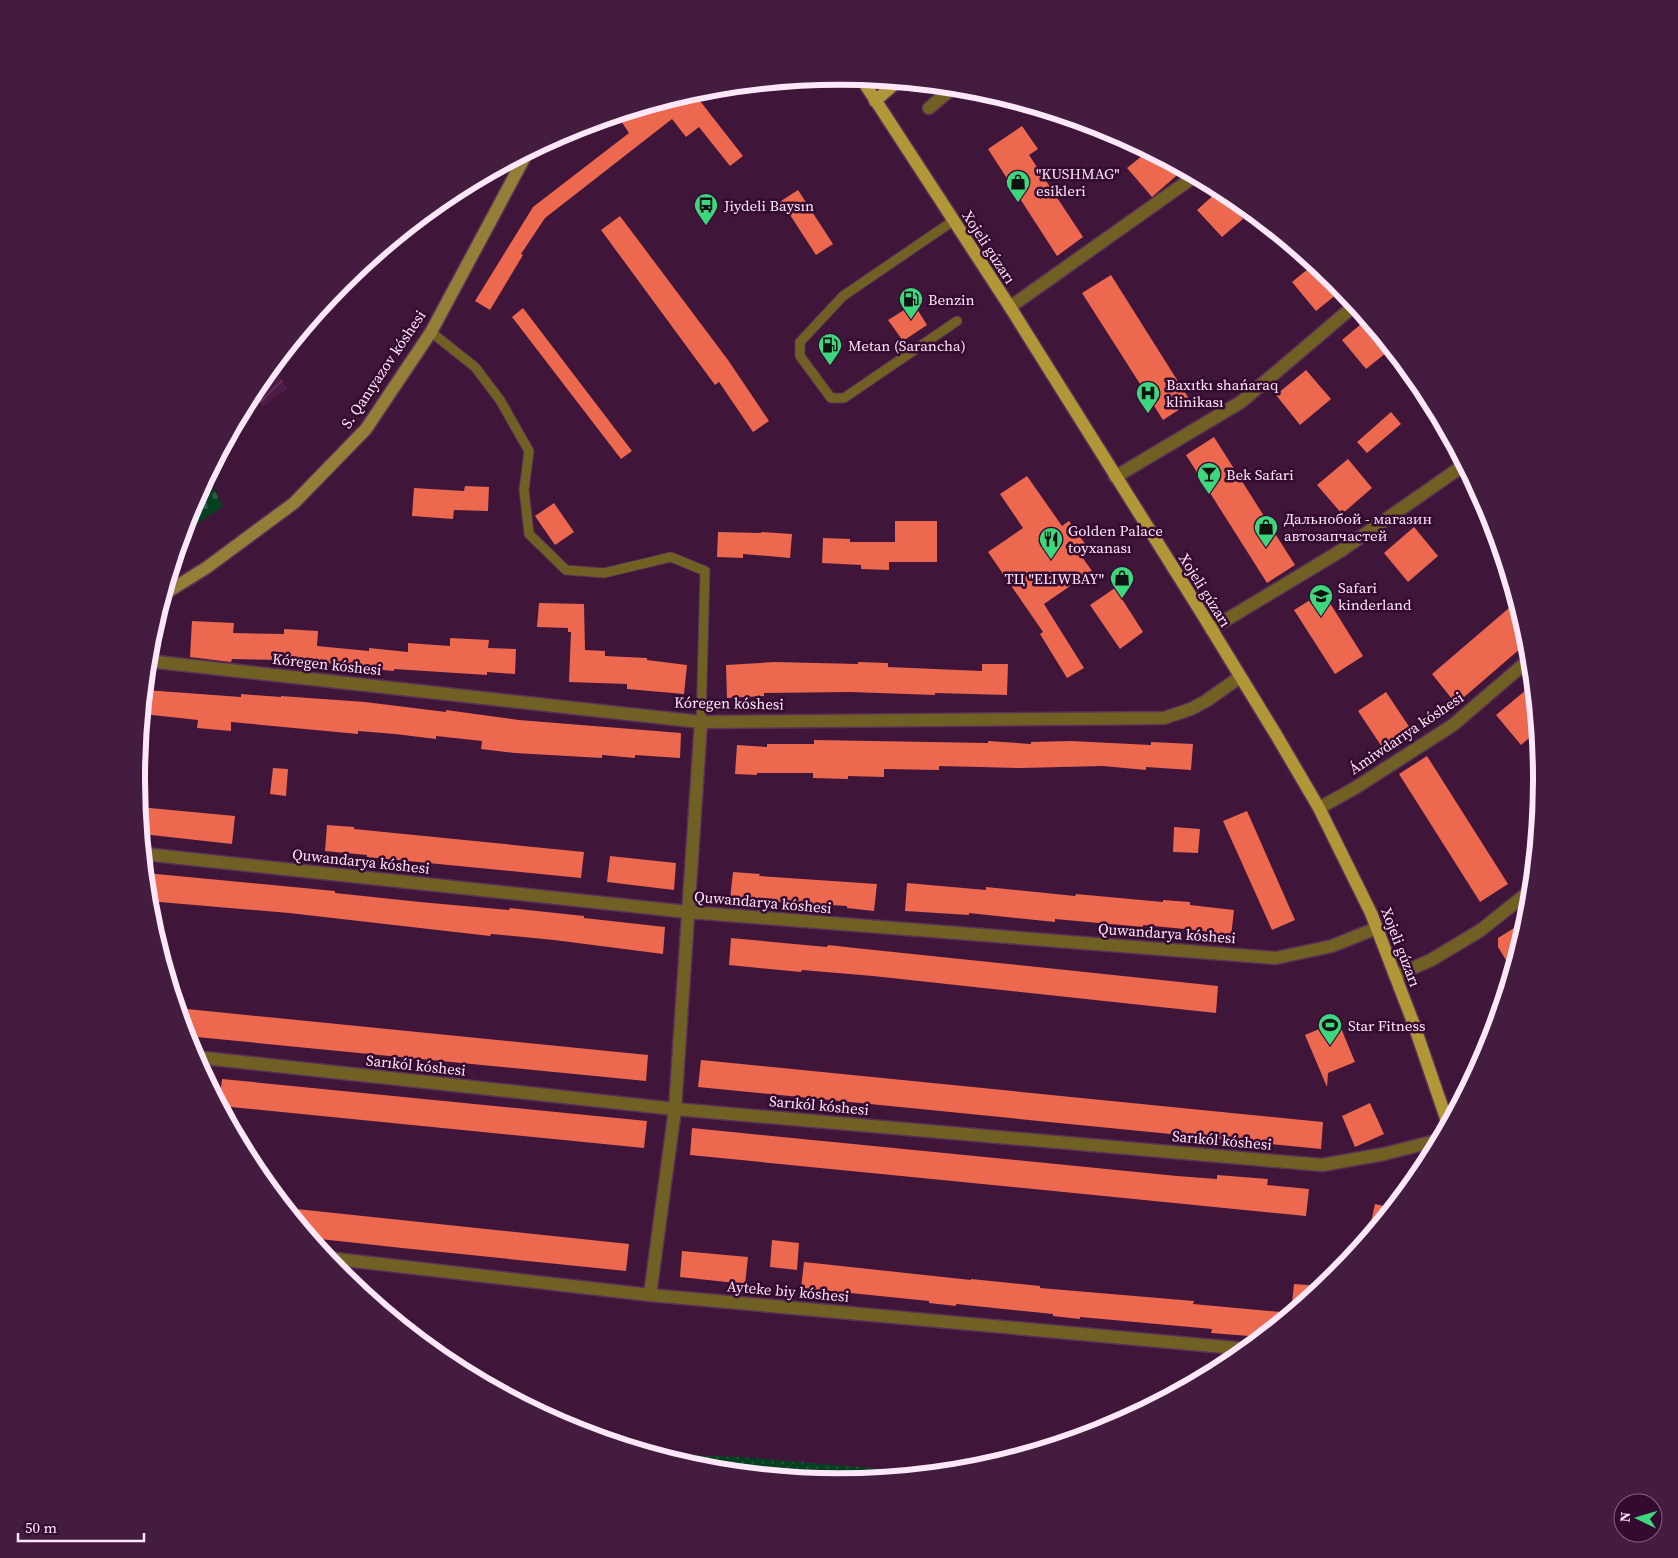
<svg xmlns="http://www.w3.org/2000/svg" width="1678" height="1558" font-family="'Source Serif 4',serif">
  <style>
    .industrial { fill: url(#industrial-furrows) }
    .grass { fill: url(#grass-dots) }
    .cemetery { fill: url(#cemetery-stones) }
    .building { fill: #ec684e }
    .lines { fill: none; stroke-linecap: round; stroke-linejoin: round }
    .lane-casing { stroke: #5a3255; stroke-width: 11 }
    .street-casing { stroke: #5a3255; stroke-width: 15 }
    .secondary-casing { stroke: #5a3255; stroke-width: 15 }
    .primary-casing { stroke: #5a3255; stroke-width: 15 }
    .lane { stroke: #716023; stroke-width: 9 }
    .street { stroke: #716023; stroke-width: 12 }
    .secondary { stroke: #947f39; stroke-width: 12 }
    .primary { stroke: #b29738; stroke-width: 12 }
    .labels { text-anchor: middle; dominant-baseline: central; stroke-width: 5; stroke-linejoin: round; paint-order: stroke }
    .poi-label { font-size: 15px; fill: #fee7f9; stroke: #340a30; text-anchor: start }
    .street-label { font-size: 15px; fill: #fee7f9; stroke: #340a30 }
    .rim { fill: none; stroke: #fee7f9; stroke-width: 6 }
  </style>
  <defs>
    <pattern id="industrial-furrows" width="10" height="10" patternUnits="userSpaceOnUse" patternTransform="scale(1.25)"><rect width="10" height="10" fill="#4d1b46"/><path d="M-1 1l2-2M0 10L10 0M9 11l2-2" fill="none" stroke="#683c61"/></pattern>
    <pattern id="grass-dots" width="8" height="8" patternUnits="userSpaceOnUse" patternTransform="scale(1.25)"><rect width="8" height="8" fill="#044020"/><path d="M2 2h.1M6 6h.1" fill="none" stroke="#2a5c41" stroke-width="1.8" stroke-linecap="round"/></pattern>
    <pattern id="cemetery-stones" width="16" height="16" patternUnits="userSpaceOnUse" patternTransform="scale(1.25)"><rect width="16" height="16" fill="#044020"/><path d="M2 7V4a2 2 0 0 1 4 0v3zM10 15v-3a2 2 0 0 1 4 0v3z" fill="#2a5c41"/></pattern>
  </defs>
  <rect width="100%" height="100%" fill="#3f153a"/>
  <path class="industrial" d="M273,366L287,388L263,407L253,392Z"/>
  <path class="grass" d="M653,1454L742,1457L929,1473L839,1482L702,1468Z"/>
  <path class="cemetery" d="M206,479L211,484L223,506L183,534L190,510Z"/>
  <g class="building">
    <path d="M693,92L743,156L730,166L699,127L686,137L672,119L545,218L521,254L523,255L490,310L475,301L533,207L629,133L617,115Z"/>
    <path d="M1022,126L1038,149L1029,155L1083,237L1057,256L988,149Z"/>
    <path d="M1148,151L1183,170L1152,197L1127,168Z"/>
    <path d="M798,190L833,244L816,255L781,201Z"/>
    <path d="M1218,191L1243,219L1222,237L1197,210Z"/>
    <path d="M620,216L728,360L769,421L753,432L719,382L715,385L601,230Z"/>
    <path d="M1314,264L1336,282L1342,290L1316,311L1292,282Z"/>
    <path d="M1111,275L1191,402L1163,420L1082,293Z"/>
    <path d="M914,304L927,325L903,341L888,320Z"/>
    <path d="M523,308L632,451L621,459L512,317Z"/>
    <path d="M1367,319L1391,349L1366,369L1342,340Z"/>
    <path d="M1306,370L1331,399L1300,425L1276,395Z"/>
    <path d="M1391,412L1401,424L1367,453L1357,442Z"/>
    <path d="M1214,437L1295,565L1267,583L1186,455Z"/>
    <path d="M1348,459L1372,488L1342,514L1317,485Z"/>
    <path d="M1027,476L1062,526L1069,521L1088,548L1080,554L1092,571L1044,604L1084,668L1067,678L1040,634L1043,632L988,552L1023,528L1000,494Z"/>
    <path d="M465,486L489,487L488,511L454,510L453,519L412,516L414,488L464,491Z"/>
    <path d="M554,503L574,532L555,545L535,516Z"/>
    <path d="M895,521H937V562H889V570L861,569V565L822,563L823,538L850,539V542H895Z"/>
    <path d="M1414,527L1438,556L1408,582L1384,553Z"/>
    <path d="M718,532L761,533V532L792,534L790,558L743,554V558L717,557Z"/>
    <path d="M1115,588L1143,632L1120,649L1090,605Z"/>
    <path d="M1323,592L1363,656L1335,674L1294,610Z"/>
    <path d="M1516,602L1528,642L1456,704L1432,674Z"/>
    <path d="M539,603L584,604L585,650L605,651V656L647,658V660L687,665L684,694L627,689V684L569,682L571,632H568V628L537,627Z"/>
    <path d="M192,621L234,623L233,633L284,634V629L318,631L317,646L369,651V648L408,652V643L450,646V638L489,640L488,648L516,649L515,674L487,672V675L394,669V671L340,666V664L283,660L232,659L231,662L190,657Z"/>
    <path d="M775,662L858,664V662L888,663V667L982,671V664H1008L1007,695L935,693V695L850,692L764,693V696L727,698L726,665Z"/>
    <path d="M1532,685L1537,731L1521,745L1496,715Z"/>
    <path d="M145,690L241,697V694L281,697V696L365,702L446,712V710L519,720L681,733L680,758L635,755V758L602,755V758L515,753L481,749L482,741L436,736V739L395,734L358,731V734L231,722V731L197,728L198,720L143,714Z"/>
    <path d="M1386,692L1410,728L1382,747L1358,711Z"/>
    <path d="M814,740L988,743V741L1031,744V742L1071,741L1151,745V742L1193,744L1191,770L1146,767V770L1103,766L1021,768L939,766V770L884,769V777L848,776V779L813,778V773H757V775L735,774L737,745L767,747V744H814Z"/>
    <path d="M1427,756L1508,884L1480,902L1399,774Z"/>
    <path d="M273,768L288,769L286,796L270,794Z"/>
    <path d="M139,807L235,816L232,844L142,834Z"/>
    <path d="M1247,811L1295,920L1272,930L1223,821Z"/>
    <path d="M327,825L354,827V829L584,852L581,878L367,857V855L325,851Z"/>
    <path d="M1174,827L1200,829L1198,853L1173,852Z"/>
    <path d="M610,856L676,863L674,890L607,882Z"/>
    <path d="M733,872L760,874L759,876L877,884L874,911L847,908V906L730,899Z"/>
    <path d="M146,873L335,891V893L420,902L509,910L510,908L537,911L584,916V918L665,927L663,954L554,940L491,934L490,936L289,913L148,901Z"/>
    <path d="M907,883L986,890V887L1075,896L1076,894L1163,902V900L1190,902V905L1234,910L1231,937L1204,934L1205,931L1143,925V927L1055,919V922L969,913V915L905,911Z"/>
    <path d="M1527,920L1512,970L1498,947V938Z"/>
    <path d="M731,938L827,947L828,945L855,948L1218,986L1216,1013L873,976L802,970L801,972L729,965Z"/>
    <path d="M187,1009L648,1055L646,1081L186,1036L184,1031Z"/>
    <path d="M1338,1021L1355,1062L1328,1073L1327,1087L1305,1035Z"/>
    <path d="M701,1060L1323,1122L1321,1149L698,1087Z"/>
    <path d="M222,1079L647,1121L644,1148L221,1106L219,1103Z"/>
    <path d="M1370,1103L1384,1134L1355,1147L1342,1116Z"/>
    <path d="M692,1128L1177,1176L1217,1179V1175L1268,1179L1267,1185L1309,1189L1306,1216L690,1155Z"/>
    <path d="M1375,1204L1392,1208L1368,1236Z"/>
    <path d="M287,1208L629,1244L626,1271L402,1248L311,1238Z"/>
    <path d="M772,1240L799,1243L797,1270L770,1267Z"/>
    <path d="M682,1251L748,1257L745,1284L680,1277Z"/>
    <path d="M804,1262L971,1280V1279L1040,1286V1288L1194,1301L1193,1304L1291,1313L1294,1284L1323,1286L1262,1337L1211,1333L1212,1329L1080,1317V1319L1053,1316V1314L956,1304V1306L929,1303V1301L801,1288Z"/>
  </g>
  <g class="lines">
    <g class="lane-casing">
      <g id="lane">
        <path d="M953,221L843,296L800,342V356L831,398H844L957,321"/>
        <path d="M431,332L475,367L500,400L529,451L524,490L529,534L566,570L604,573L671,557L705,571L701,722"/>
      </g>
    </g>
    <g class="street-casing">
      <g id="street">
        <path d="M929,108L953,88"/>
        <path d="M1010,307L1195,176"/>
        <path d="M1115,477L1241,402L1355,305"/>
        <path d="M1211,629L1342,550L1464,465"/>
        <path d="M148,661L701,722L1164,718L1191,709L1206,701L1240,677"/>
        <path d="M1319,808L1355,788L1453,725L1530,659"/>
        <path d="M144,854L688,912L1276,958L1332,946L1377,928"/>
        <path d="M1395,976L1431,960L1481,930L1531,890"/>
        <path d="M195,1057L675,1109L1322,1165L1384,1154L1439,1140"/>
        <path d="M327,1258L650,1295L1247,1349"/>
        <path d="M650,1295L675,1109L701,722"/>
      </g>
    </g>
    <g class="secondary-casing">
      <path id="secondary" d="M164,594L206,568L294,503L366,429L431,332L527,153"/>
    </g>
    <g class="primary-casing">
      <g id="primary">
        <path d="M861,78L1010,307L1201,612L1275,733L1319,808L1371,913L1413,1022L1448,1124"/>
        <path d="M875,101L897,82"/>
      </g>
    </g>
    <use href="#lane" class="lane"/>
    <use href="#street" class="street"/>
    <use href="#secondary" class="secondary"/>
    <use href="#primary" class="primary"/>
  </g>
  <defs>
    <g id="shop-pin" transform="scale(1.25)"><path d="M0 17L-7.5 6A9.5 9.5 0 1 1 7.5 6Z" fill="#3dd77e" stroke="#340a30"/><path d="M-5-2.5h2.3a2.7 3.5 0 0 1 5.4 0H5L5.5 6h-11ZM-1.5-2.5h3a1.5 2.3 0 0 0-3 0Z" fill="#111"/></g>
    <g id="bus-pin" transform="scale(1.25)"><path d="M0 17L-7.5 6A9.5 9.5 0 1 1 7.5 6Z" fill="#3dd77e" stroke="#340a30"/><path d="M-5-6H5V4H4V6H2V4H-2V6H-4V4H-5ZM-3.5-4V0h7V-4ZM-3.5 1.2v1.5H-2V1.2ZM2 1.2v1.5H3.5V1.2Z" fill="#111"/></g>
    <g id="fuel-pin" transform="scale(1.25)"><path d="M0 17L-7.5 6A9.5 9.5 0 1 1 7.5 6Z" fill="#3dd77e" stroke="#340a30"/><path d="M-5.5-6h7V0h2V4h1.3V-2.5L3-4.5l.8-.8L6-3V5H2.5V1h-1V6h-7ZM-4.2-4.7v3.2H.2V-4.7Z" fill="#111"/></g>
    <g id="hospital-pin" transform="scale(1.25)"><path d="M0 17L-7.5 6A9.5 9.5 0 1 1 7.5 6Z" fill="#3dd77e" stroke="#340a30"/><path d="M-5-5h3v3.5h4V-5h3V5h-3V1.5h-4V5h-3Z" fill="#111"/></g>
    <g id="bar-pin" transform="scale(1.25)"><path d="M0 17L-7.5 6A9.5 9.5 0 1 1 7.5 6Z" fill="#3dd77e" stroke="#340a30"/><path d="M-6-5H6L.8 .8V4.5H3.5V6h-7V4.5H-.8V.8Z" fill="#111"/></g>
    <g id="restaurant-pin" transform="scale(1.25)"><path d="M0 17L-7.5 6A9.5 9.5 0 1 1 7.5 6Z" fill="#3dd77e" stroke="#340a30"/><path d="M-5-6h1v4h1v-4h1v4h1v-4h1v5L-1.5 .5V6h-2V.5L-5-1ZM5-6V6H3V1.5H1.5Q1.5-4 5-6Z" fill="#111"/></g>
    <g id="school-pin" transform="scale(1.25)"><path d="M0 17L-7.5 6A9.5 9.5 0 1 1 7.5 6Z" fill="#3dd77e" stroke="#340a30"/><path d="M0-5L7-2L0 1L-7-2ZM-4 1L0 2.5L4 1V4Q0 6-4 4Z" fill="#111"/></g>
    <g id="stadium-pin" transform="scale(1.25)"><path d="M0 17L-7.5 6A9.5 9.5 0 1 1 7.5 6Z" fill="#3dd77e" stroke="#340a30"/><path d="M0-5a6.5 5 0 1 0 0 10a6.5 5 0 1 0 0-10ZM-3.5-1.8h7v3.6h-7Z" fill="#111"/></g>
  </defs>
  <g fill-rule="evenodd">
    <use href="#shop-pin" x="1018" y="182"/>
    <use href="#bus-pin" x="706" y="205"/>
    <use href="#fuel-pin" x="911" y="299"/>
    <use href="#fuel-pin" x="830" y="345"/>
    <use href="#hospital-pin" x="1148" y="393"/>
    <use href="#bar-pin" x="1209" y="474"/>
    <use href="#shop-pin" x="1266" y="527"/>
    <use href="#restaurant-pin" x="1051" y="539"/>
    <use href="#shop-pin" x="1122" y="578"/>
    <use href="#school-pin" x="1321" y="596"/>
    <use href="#stadium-pin" x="1330" y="1025"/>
  </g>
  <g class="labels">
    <g class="poi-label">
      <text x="1036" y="173">"KUSHMAG"<tspan x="1036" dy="17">esikleri</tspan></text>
      <text x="724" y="205">Jiydeli Baysın</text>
      <text x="928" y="299">Benzin</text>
      <text x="848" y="345">Metan (Sarancha)</text>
      <text x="1166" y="384">Baxıtkı shańaraq<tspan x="1166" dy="17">klinikası</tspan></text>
      <text x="1226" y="474">Bek Safari</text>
      <text x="1284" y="518">Дальнобой - магазин<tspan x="1284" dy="17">автозапчастей</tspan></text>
      <text x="1068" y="530">Golden Palace<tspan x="1068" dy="17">toyxanası</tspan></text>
      <text x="1104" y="578" text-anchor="end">ТЦ "ELIWBAY"</text>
      <text x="1338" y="587">Safari<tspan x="1338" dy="17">kinderland</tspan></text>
      <text x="1348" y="1025">Star Fitness</text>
    </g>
    <g class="street-label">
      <text transform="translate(989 247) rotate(57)">Xojeli gúzarı</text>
      <text transform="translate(383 369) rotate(-56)">S. Qanıyazov kóshesi</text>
      <text transform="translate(1205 590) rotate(58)">Xojeli gúzarı</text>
      <text transform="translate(327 664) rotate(6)">Kóregen kóshesi</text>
      <text transform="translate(729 703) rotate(1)">Kóregen kóshesi</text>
      <text transform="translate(1406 733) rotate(-34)">Ámiwdarıya kóshesi</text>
      <text transform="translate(361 861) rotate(6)">Quwandarya kóshesi</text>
      <text transform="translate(763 902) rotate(5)">Quwandarya kóshesi</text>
      <text transform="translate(1167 933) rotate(4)">Quwandarya kóshesi</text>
      <text transform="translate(1401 947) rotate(69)">Xojeli gúzarı</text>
      <text transform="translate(416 1065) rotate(6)">Sarıkól kóshesi</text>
      <text transform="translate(819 1105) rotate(5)">Sarıkól kóshesi</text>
      <text transform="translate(1222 1140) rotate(5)">Sarıkól kóshesi</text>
      <text transform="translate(788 1291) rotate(5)">Ayteke biy kóshesi</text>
    </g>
  </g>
  <path d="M0 0H1678V1558H0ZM145 779a694 694 0 1 1 1388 0a694 694 0 1 1-1388 0Z" fill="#441c40" fill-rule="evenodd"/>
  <path class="rim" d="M145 779a694 694 0 1 1 1388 0a694 694 0 1 1-1388 0Z"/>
  <g transform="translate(1638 1518) rotate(275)"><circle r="24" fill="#340a30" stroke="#856280"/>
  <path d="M0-4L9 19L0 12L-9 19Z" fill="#3dd77e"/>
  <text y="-8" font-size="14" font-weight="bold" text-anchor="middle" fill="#fee7f9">N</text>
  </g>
  <path d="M18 1533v8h126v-8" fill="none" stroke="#fee7f9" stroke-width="2.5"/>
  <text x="25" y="1533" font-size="15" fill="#fee7f9" stroke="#340a30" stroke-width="4" paint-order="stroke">50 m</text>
</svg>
